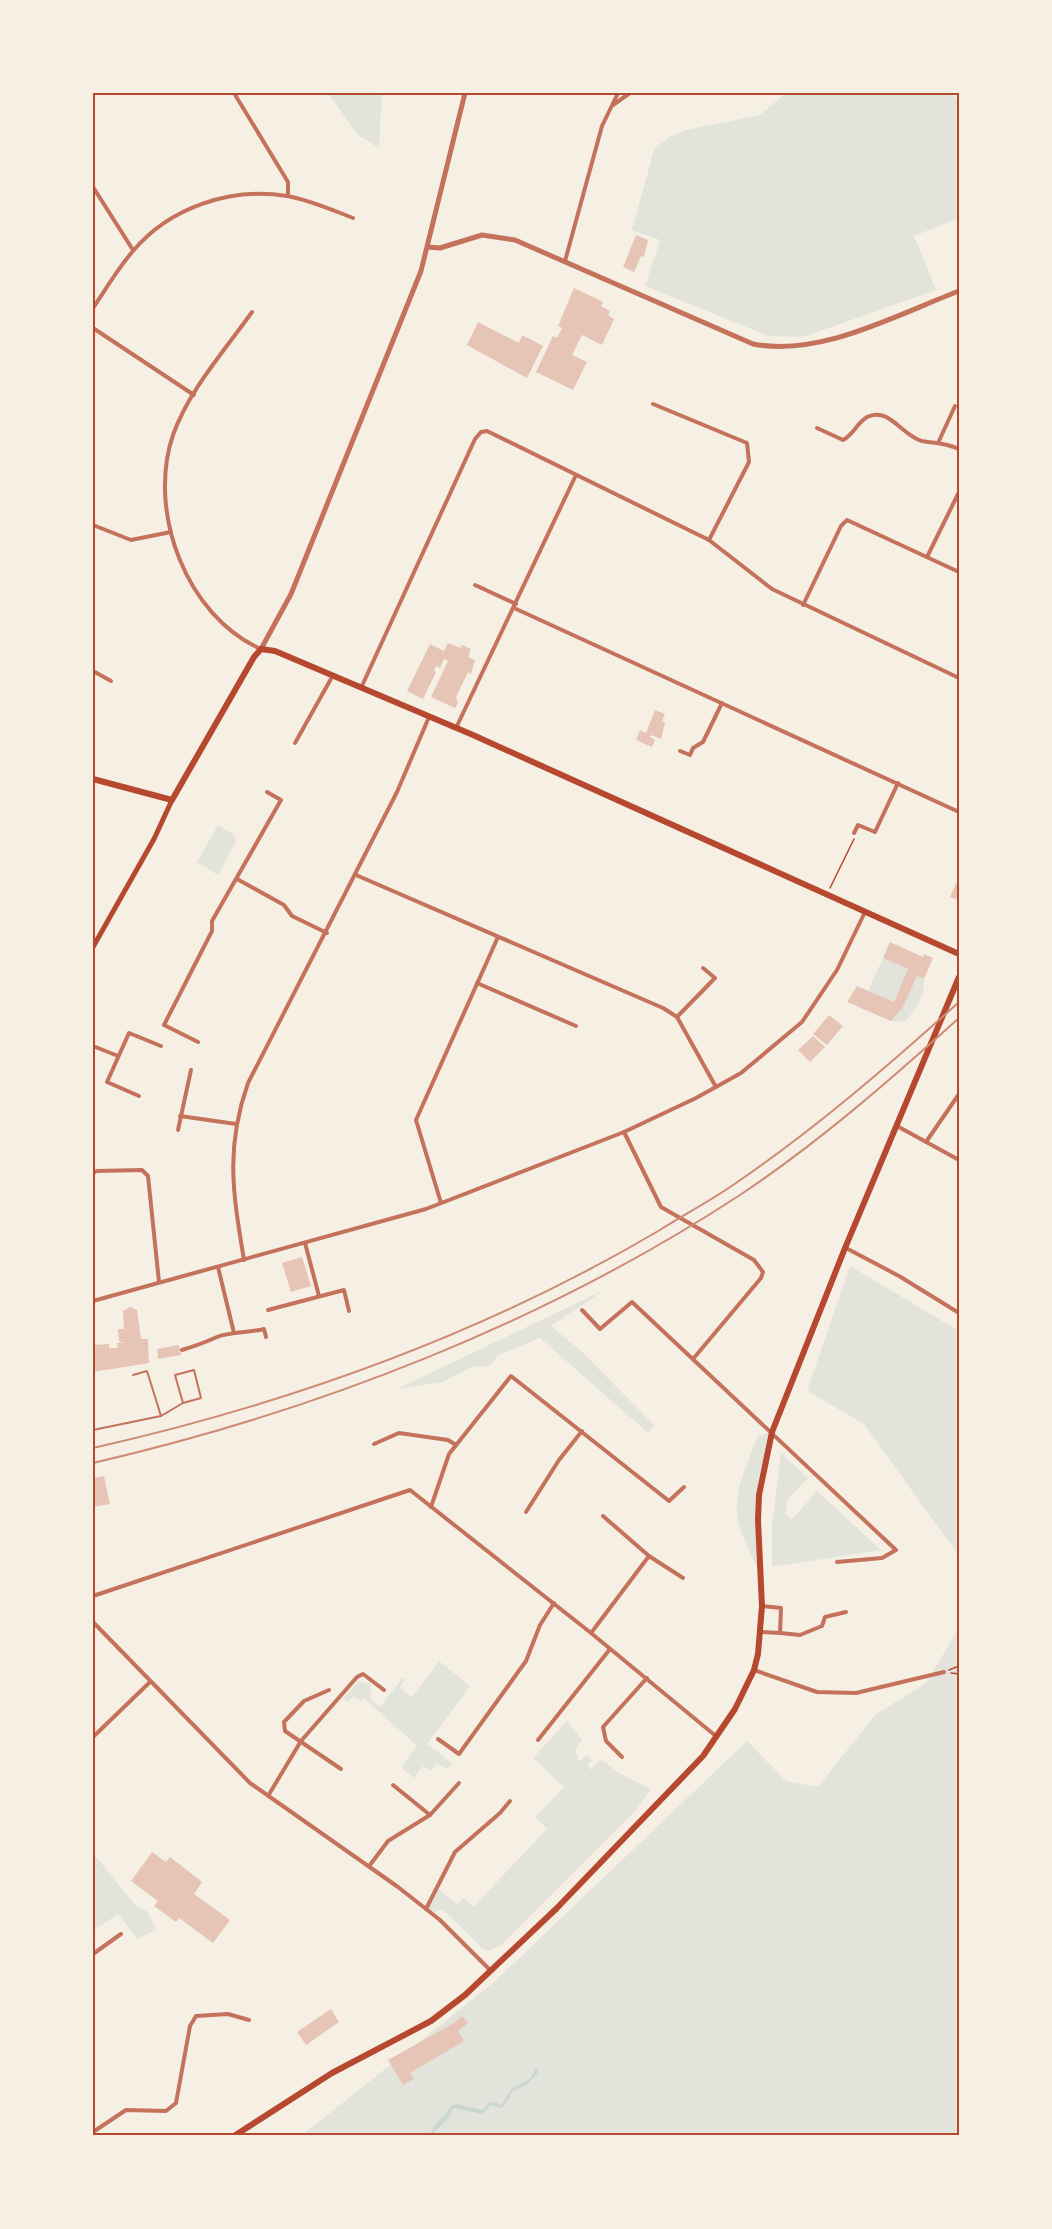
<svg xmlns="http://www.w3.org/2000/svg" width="1052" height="2229" font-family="Rubik,sans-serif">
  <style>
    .green { fill: #e2e4dc }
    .water { fill: #c9d6d2 }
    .building { fill: #e6c5b7 }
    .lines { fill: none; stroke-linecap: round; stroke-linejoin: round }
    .path { stroke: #b5482f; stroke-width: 1.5 }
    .service { stroke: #c5725c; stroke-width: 2 }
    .minor { stroke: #c5725c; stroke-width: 4 }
    .tertiary { stroke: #c5725c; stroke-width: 5 }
    .secondary { stroke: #b5482f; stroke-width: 5 }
    .primary { stroke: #b5482f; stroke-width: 6 }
    .rail { stroke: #cf8b77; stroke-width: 2 }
    .neatline { fill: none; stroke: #b5482f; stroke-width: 2 }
  </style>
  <rect width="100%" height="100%" fill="#f6efe4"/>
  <g class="green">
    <path d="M328,93H382L379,148L358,135Z"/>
    <path d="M786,93H952L959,101V218L914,236L936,290L803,337L768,336L645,286L660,240L632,230L654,150L669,137L686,130L760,115Z"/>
    <path d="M218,825L234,835L236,841L218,875L197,862Z"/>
    <path d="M883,958L908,969L894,1002L868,991Z"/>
    <path d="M917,976L924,979C925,996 916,1011 904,1022L891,1021L896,1012L899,1013Z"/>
    <path d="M850,1266L959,1331V1556L864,1424L807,1391Z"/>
    <path d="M606,1289L551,1326L582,1352L655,1426L648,1433L540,1338L498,1355L490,1366L471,1367L443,1382L397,1389Z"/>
    <path d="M772,1432L759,1495L761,1573C726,1513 733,1498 758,1436Z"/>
    <path d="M781,1453L808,1478L788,1499L785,1514L792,1519L817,1491L881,1550L772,1567V1525Z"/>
    <path d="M959,1628V2136H301L493,1983L747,1741L786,1781L818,1787L875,1715L926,1683Z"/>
    <path d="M439,1661L470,1686L427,1744L452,1763L447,1769L437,1763L431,1771L423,1766L414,1778L401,1767L417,1746L364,1698L360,1701L353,1696L348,1702L343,1699L359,1681L371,1684V1700L380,1707L402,1678L405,1680L400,1688L412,1697Z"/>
    <path d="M567,1721L582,1740L575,1750L579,1761L587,1755L592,1760L587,1764L591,1770L601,1759L619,1773L651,1789L636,1810L501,1945L488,1951L483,1949L442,1909L431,1913L426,1909L437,1888L457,1904L464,1898L473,1907L547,1829L535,1817L564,1787L533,1758Z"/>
    <path d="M93,1853L136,1906L148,1912L156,1930L137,1939L118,1914L93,1931Z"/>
  </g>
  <path class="water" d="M536,2068L539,2071C532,2080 526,2087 514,2090L502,2108L491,2105L482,2114L454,2108L449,2117L431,2136C431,2125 446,2116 452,2105L458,2104L482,2110L490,2102L498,2103L501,2106L512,2088L530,2079Z"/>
  <g class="building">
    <path d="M636,235L648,240L644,257L641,256L634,272L623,267Z"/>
    <path d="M574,288L603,302L601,306L610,311L608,315L614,319L602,345L582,335L572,355L587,362L573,390L536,372L553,336L557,338L562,328L558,326Z"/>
    <path d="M478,322L519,343L522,335L543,346L527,378L467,345Z"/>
    <path d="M448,643L460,648L462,645L471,649L468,657L475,660L471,674L468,672L456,697L458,703L455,708L431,697L448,661L444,659L440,668L436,666L434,671L436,672L423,699L407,691L430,644L444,651Z"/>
    <path d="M655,710L665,714L662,721L665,723L661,739L651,735L650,737L655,740L652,747L636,740L640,730L646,733Z"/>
    <path d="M956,883L959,884V900L950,897Z"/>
    <path d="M890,942L923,957L924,954L933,958L924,979L917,976L903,1007L891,1021L847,1002L857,986L894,1002L908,969L883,958Z"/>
    <path d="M829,1015L843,1026L827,1045L813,1034Z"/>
    <path d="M813,1036L825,1047L810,1062L798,1050Z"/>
    <path d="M302,1257L311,1286L291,1292L282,1263Z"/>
    <path d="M130,1307L137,1310L141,1339H148L149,1363L93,1372V1345L109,1344V1348H118L117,1343H126L119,1342L118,1329H124L123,1311Z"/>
    <path d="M179,1345L181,1355L158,1359L157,1349Z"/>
    <path d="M104,1476L110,1504L93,1507V1478Z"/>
    <path d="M152,1852L166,1862L170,1857L202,1882L194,1894L230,1920L213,1943L179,1918L176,1922L154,1906L158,1901L131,1881Z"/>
    <path d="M331,2009L339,2022L306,2045L297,2032Z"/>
    <path d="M462,2016L468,2023L458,2031L464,2041L410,2073L414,2079L403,2085L388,2060L454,2023Z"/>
  </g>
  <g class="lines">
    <g class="path">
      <path d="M830,888L854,839"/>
      <path d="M949,1670L959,1666"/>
      <path d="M951,1673L959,1674"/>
    </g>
    <g class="service">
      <path d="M133,1375L147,1371L161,1416"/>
      <path d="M93,1430L161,1416L183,1403L201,1398L194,1370L175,1375L183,1403"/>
    </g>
    <g class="minor">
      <path d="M234,93L288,182V196"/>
      <path d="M613,105L630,93"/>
      <path d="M93,187L133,250"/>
      <path d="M565,261L602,126L618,93"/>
      <path d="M93,308C106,289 118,268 133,251C170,207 231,187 287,196C310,200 332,210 353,218"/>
      <path d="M252,312C225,350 189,390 173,435C147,511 186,616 261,649"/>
      <path d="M93,328L194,395"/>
      <path d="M653,404L747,443L749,462L709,540"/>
      <path d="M817,428L843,440C853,435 857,423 867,417C889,406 903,437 922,441C938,444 942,442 959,449"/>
      <path d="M939,441L955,406"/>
      <path d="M93,525L131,540L171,532"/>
      <path d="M927,557L959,492"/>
      <path d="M475,585L516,604"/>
      <path d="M803,605L841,526L847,520L959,572"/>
      <path d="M514,608L959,812"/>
      <path d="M93,671L111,681"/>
      <path d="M361,688L475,439L481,432L487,431L709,540L772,589L959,678"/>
      <path d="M456,728L576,475"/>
      <path d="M295,743L332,677"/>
      <path d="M680,751L690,755L693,748L703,742L722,703"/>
      <path d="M854,833L858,825L875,832L898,783"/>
      <path d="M356,875L663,1008L677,1017L716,1087"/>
      <path d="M237,879L284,905L292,916L327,933"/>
      <path d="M477,983L576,1026"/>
      <path d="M677,1017L715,978L703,968"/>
      <path d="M198,1042L164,1025L212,931V921L281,800L267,792"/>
      <path d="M93,1046L118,1056"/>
      <path d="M139,1096L107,1082L129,1033L161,1046"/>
      <path d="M180,1116L236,1124"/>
      <path d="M897,1126L959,1160"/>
      <path d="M178,1130L191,1070"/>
      <path d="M624,1132L661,1207L754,1260L763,1272L761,1278L693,1359"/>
      <path d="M926,1142L959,1094"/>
      <path d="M93,1173L97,1171L142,1170L148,1176L159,1282"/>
      <path d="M441,1203L416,1120L498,937"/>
      <path d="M305,1243L319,1296"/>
      <path d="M846,1248L899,1276L959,1313"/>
      <path d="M244,1260C233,1193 225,1149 248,1083L397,792L429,717"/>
      <path d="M218,1267L234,1333"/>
      <path d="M93,1301L426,1209L624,1132L696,1098L741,1073L802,1022L837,970L865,912"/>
      <path d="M268,1310L344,1290L349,1311"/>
      <path d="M582,1310L600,1329L632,1302L896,1550L882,1558L837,1562"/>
      <path d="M182,1350C195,1346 206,1342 217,1337C232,1331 249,1333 264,1329L266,1337"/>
      <path d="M374,1444L399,1433L448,1440L456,1445"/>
      <path d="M431,1507L449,1454L511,1376L669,1501L684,1487"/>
      <path d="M526,1512L559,1460L582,1431"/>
      <path d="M603,1516L649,1556L683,1578"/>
      <path d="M93,1596L410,1490L591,1633L717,1737"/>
      <path d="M93,1622L250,1783L398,1887L440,1920L490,1970"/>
      <path d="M761,1632L780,1633L781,1608L762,1606"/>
      <path d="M591,1633L649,1556"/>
      <path d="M780,1633L800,1635L822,1626L825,1617L846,1612"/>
      <path d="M754,1670L817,1692L856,1693L944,1672"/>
      <path d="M329,1690L304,1701L284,1722L285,1731L341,1769"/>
      <path d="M93,1737L150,1682"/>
      <path d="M438,1739L459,1754L526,1661L540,1625L554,1603"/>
      <path d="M538,1740L610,1649"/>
      <path d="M622,1757L606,1741L603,1727L647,1678"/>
      <path d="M393,1785L430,1815"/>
      <path d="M268,1796L301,1741L357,1677L363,1674L384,1690"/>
      <path d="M370,1865L388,1841L430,1815L459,1783"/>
      <path d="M426,1909L455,1852L500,1813L510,1801"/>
      <path d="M93,1954L121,1934"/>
      <path d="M93,2132L126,2110L166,2111L176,2103L190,2026L196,2016L228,2014L249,2020"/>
    </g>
    <g class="tertiary">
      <path d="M428,247L440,248L482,235L515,240L753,344C821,357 896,315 959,291"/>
      <path d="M261,649L291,594L421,271L465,93"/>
    </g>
    <path class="secondary" d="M93,947L154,839L172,800"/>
    <g class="primary">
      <path d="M93,779L172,800L254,657L261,649L275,651L473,735L959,954"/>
      <path d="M234,2136L332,2073L431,2021L465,1995L556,1909L703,1756L735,1709L754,1670L758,1654L762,1606L758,1520L759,1495L772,1432L845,1248L959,977"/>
    </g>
    <g class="rail">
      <path d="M93,1448C292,1403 484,1334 660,1230C685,1214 712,1200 736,1183C815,1129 888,1066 959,1002"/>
      <path d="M93,1463C318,1411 546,1322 740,1195C818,1143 889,1081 959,1018"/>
    </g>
  </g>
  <rect width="1052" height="2229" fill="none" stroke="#f6efe4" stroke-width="189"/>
  <rect x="94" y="94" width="864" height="2040" class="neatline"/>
</svg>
